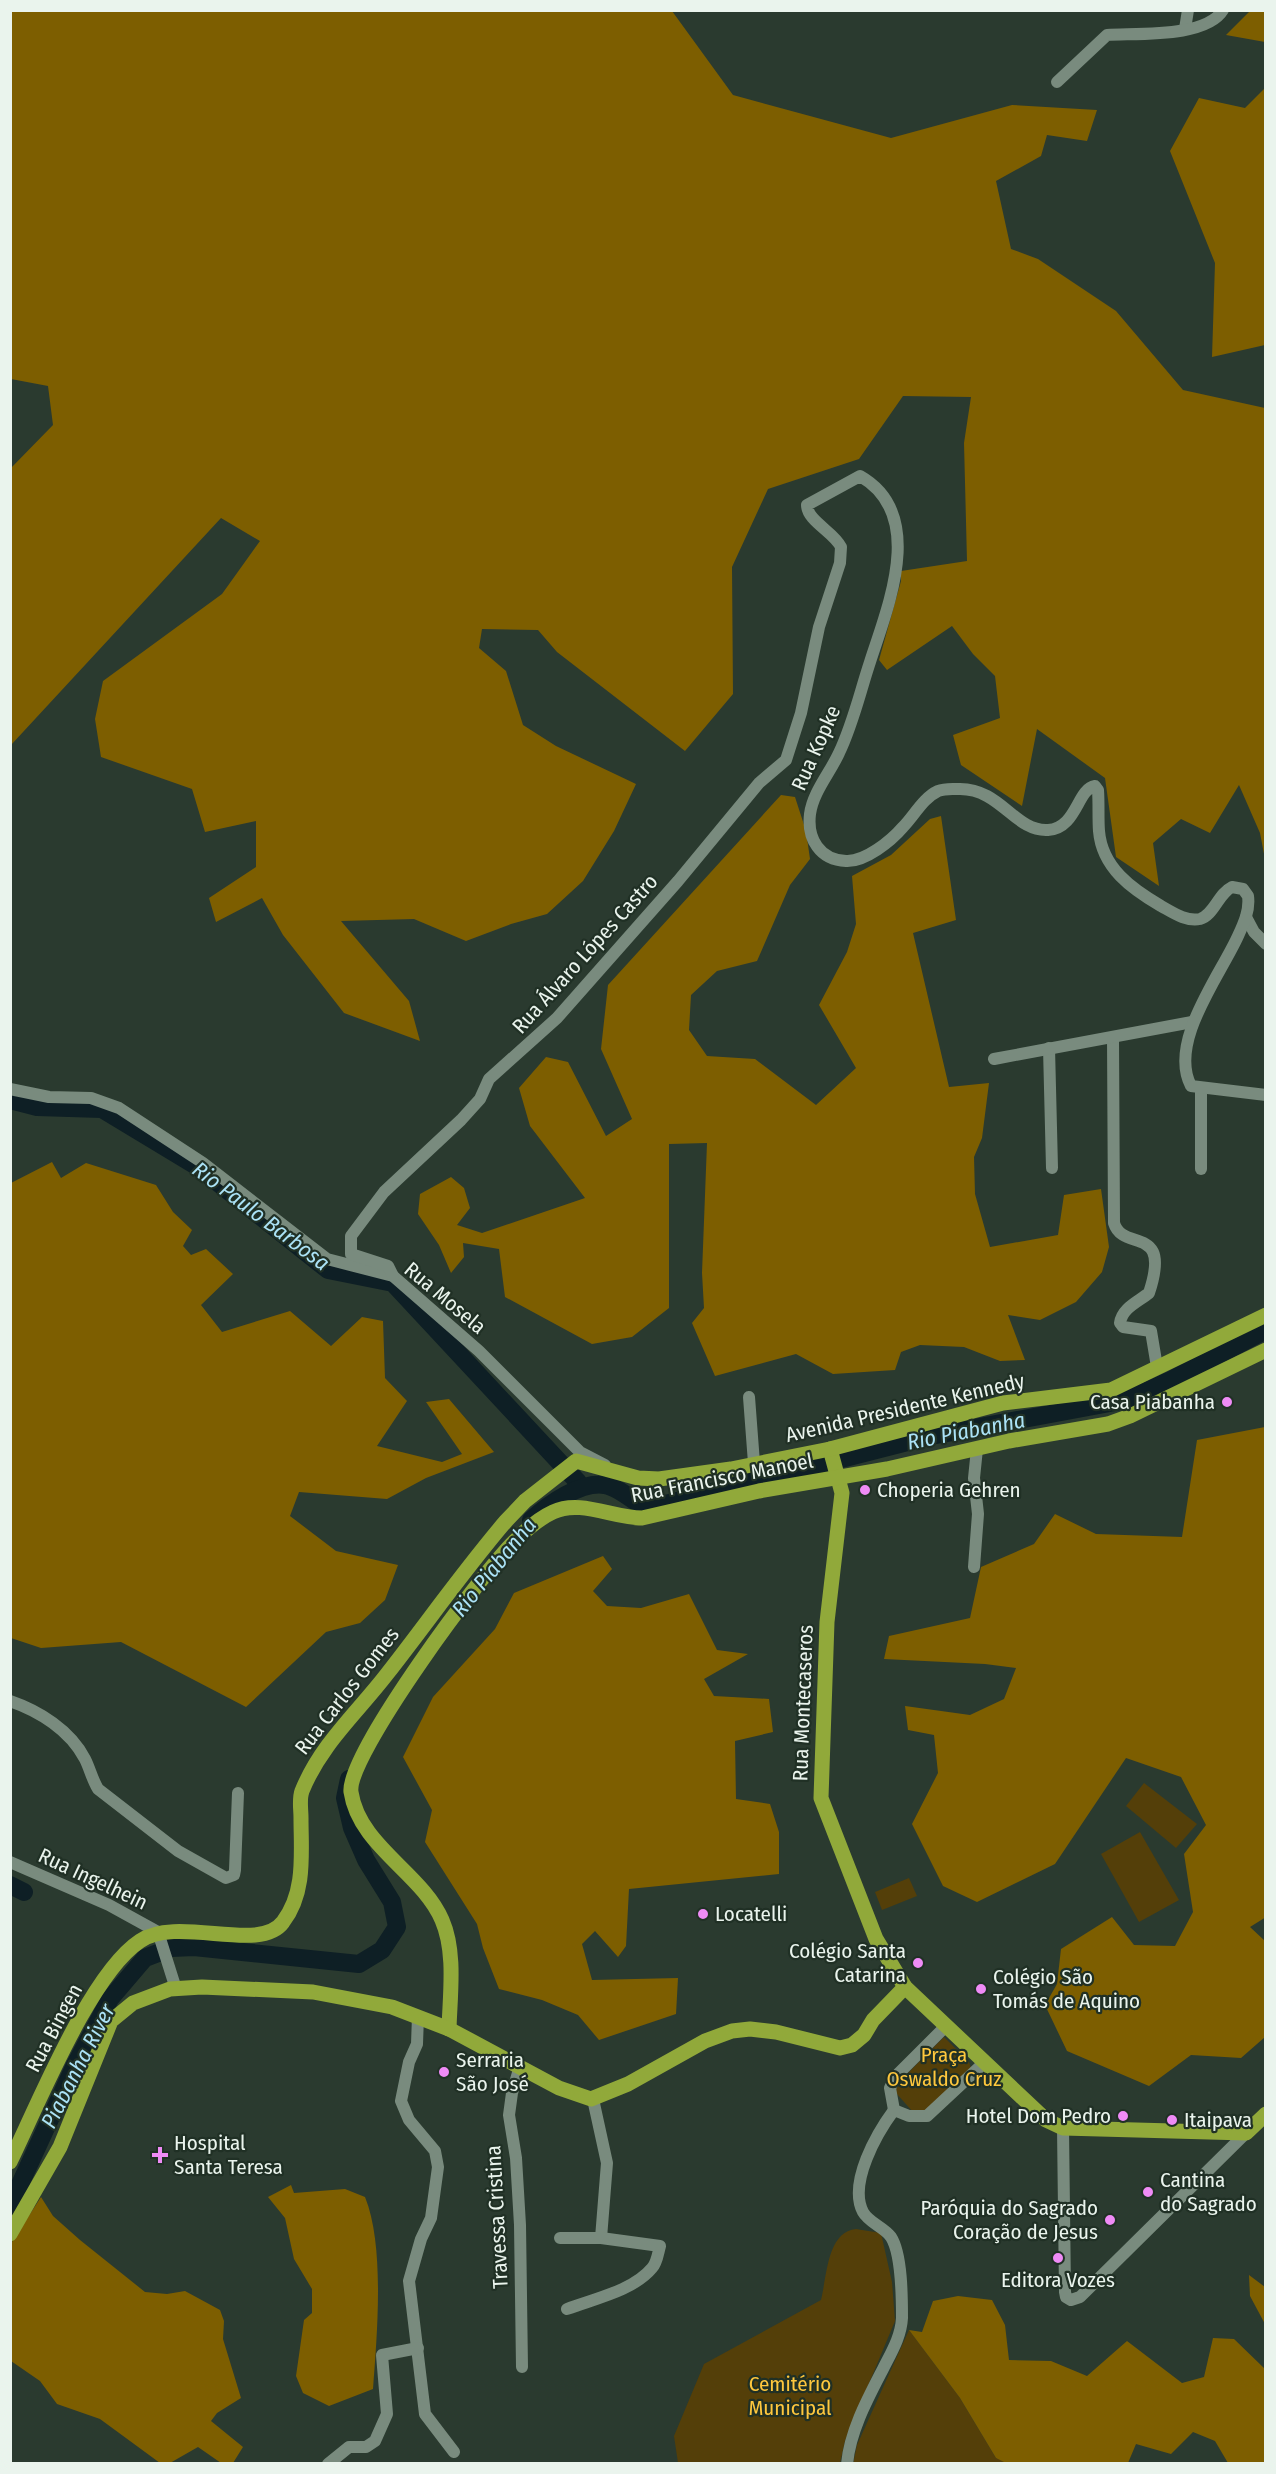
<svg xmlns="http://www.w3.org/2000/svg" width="1276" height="2474" font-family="'Fira Sans Condensed',sans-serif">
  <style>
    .green { fill: #543f09 }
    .forest { fill: #7d5e00 }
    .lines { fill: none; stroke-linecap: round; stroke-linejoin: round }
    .river { stroke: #0e1f25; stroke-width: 18 }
    .minor { stroke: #798b7e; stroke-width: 12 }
    .major { stroke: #91a93a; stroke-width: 15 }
    .poi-dot { fill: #ef8bf6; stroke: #203025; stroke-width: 2 }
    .labels { text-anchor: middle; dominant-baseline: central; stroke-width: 4.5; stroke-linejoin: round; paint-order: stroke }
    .street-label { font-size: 21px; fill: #eaf4ed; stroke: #203025 }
    .poi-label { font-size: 21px; fill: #eaf4ed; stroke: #203025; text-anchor: start }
    .park-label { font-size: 21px; fill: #fec73d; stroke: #203025 }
    .water-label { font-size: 22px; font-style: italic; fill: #abe2f6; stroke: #203025 }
  </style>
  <rect width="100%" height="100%" fill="#2a3a2f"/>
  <g class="green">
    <path d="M1144,1783L1197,1824L1176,1848L1126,1806Z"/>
    <path d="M1140,1832L1179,1900L1139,1922L1101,1854Z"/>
    <path d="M909,1878L917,1896L882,1910L875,1892Z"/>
    <path d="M944,2037L969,2062L971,2068L927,2111L913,2112L896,2093L895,2086Z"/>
    <path d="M856,2229L881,2233L892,2282L895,2321L845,2441L840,2463H678L674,2436L704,2364L821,2300C827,2276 827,2232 856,2229Z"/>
    <path d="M909,2330L960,2398L996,2458L1008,2463L853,2464L857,2445Z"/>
  </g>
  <g class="forest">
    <path d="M11,11H672L733,95L891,138L1012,105L1097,110L1087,141L1047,135L1041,156L996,181L1011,249L1038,259L1116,311L1183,390L1265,408V859L1260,833L1239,785L1210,833L1181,819L1153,843L1159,886L1116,857L1105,778L1037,729L1022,806L961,765L953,735L1000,718L995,676L973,654L952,626L887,670L879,660L901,581V571L967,561L964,443L971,397L903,396L859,459L768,489L732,567L733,694L685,751L557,652L538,630L482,629L479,648L506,671L523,725L556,746L636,784L614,831L583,881L547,914L511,924L466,941L414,919L341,921L409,1001L420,1041L344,1013L283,935L262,898L216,922L209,898L256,867V821L205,832L192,789L101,757L95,719L103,681L222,594L260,541L221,518L11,745V468L53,425L48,386L11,379Z"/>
    <path d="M1250,11H1265V42L1226,35Z"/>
    <path d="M1265,88V345L1212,357L1215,263L1170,151L1199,98L1245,108Z"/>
    <path d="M781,795L795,797L806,831L810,859L790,885L757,961L717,971L691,995L689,1030L707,1056L755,1059L816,1105L856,1068L819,1005L847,952L856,924L852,876L891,855L930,819L941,816L956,920L913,933L949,1087L989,1083L982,1138L974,1157L975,1194L990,1247L1058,1235L1064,1195L1101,1189L1109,1247L1102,1272L1076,1302L1040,1320L1008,1315L1025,1360L1000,1361L964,1347L920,1345L901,1352L895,1370L833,1374L796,1354L715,1376L692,1323L704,1308L702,1273L707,1143L669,1144V1308L632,1337L592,1344L505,1297L499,1249L463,1243L464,1257L451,1273L439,1245L418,1214L420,1194L451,1177L464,1188L470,1208L457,1225L482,1233L585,1198L530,1126L519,1088L546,1057L568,1062L606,1136L632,1119L601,1049L608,985Z"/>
    <path d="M52,1162L61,1178L86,1163L156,1185L173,1212L192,1230L183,1246L191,1255L206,1249L233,1274L201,1305L222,1332L290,1311L331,1346L362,1317L383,1321L385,1378L407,1401L377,1446L442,1462L462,1454L426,1402L449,1399L494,1452L426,1478L387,1499L299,1492L290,1516L336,1551L398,1565L385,1600L360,1623L326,1632L246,1707L121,1642L41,1648L11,1638V1183Z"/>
    <path d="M1265,1427L1266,1917L1250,1927L1265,1941V2037L1241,2058L1191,2055L1149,2086L1067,2051L1045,2005L1057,1984L1061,1949L1112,1917L1134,1945L1175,1946L1193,1912L1184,1854L1206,1825L1181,1777L1126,1758L1055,1864L977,1902L943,1886L912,1824L938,1773L934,1735L908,1730L905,1706L970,1715L1004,1699L1016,1668L985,1664L884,1659L889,1636L970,1618L981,1567L1034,1544L1055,1514L1096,1534L1182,1537L1197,1440Z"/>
    <path d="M603,1556L612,1569L593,1591L607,1606L641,1608L689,1594L717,1650L748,1654L704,1679L714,1696L769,1699L773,1732L735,1741L736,1799L770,1804L779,1832V1874L629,1889L626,1946L618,1957L595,1931L582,1944L592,1980L678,1978L676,2014L599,2040L578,2015L542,2000L499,1989L483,1948L477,1924L425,1842L432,1810L403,1757L433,1697L495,1629L514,1593Z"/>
    <path d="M291,2185L294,2193L345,2189L365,2197C385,2246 377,2335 373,2389L329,2406L303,2393L296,2376L304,2320L312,2313V2289L294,2259L285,2218L268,2197Z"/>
    <path d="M41,2197L53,2216L80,2240L145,2292L167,2294L185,2291L220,2310L224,2321L223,2339L241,2398L217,2413L211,2421L243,2447L233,2463H221L198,2447L170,2463H160L100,2419L57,2404L40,2381L11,2361L10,2245Z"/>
    <path d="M1249,2275L1265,2287V2324L1250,2296Z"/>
    <path d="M958,2296L992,2300L1005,2325L1009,2360L1051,2361L1087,2376L1127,2341L1182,2383L1204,2377L1213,2338L1234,2339L1265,2369V2463H1228L1215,2441L1193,2432L1171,2454L1136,2444L1128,2463L1008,2464L996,2458L960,2398L909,2330L922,2332L933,2301Z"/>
  </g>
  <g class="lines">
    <g class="river">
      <path d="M10,1100L37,1107L102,1109L198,1167L328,1270L393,1283L578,1482"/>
      <path d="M531,1520C549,1504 581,1481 605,1485C618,1487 634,1501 646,1509L931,1436L1126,1400L1171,1380L1266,1330"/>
      <path d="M10,1885L24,1892"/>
      <path d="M10,2206L75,2065L110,1999L145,1958L171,1948L194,1947L359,1964L382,1950L397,1927L392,1902L366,1860L352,1828L345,1798L349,1779"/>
    </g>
    <g class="minor">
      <path d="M1185,29L1188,10"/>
      <path d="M1057,82L1107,35C1137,33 1206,38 1223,10"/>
      <path d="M1246,917L1254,932L1266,944"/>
      <path d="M1113,1038L1114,1223C1123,1253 1172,1223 1149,1293C1138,1302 1122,1308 1120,1323L1123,1327L1151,1331L1157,1367"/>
      <path d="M1049,1048L1052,1168"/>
      <path d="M994,1059L1192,1022"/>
      <path d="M10,1089L49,1097L91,1098L119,1108L203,1163L327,1259L393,1276L479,1351L580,1452L605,1465"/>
      <path d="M1201,1089V1169"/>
      <path d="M393,1276L388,1266L351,1254V1236L384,1192L461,1120L480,1099L489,1079L557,1018L678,881L759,783L786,760L801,713L819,627L840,563L841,547C834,532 807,521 807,505L860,476C927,514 888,606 870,662C860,692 853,724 839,753C830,773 813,792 810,814C807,839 820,860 846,861C865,862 891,841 903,827C914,816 923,798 938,791C945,788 952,789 960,789C1001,789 1015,832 1048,830C1077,828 1077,789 1095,786L1098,790C1099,804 1098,818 1099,831C1102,868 1132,889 1161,906C1172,912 1186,922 1200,919C1214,915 1218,894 1232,887L1243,889L1248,896C1250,910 1244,923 1238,936C1220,976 1168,1042 1191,1086L1266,1095"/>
      <path d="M749,1397L754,1463"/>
      <path d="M974,1567L978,1514L974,1478L977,1449"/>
      <path d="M10,1701C39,1711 70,1730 85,1759C90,1769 92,1779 98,1789L178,1851L226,1878L234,1875L235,1870L238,1793"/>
      <path d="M10,1862L109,1905L158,1932L176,1989"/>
      <path d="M418,2016L417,2044L409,2062L401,2101L409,2120L435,2151L438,2167L431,2218L421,2239L409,2281L425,2414L454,2452"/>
      <path d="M946,2026L896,2076L890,2088L894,2110L909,2116H927L985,2062"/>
      <path d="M520,2066L512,2093L509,2115L516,2158L520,2225L522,2367"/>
      <path d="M593,2099L607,2163L601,2238"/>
      <path d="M1063,2128L1065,2292L1066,2297L1071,2300L1080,2297L1246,2133"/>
      <path d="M560,2238H601L660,2246C658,2253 657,2263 652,2268C633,2291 593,2299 567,2309"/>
      <path d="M328,2464L349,2447H366L375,2441L387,2414L382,2355L418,2348"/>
      <path d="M847,2464C850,2431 868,2398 883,2369C891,2353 901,2337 902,2318C902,2298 902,2254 891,2237C884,2227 869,2223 863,2212C848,2183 877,2133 894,2110"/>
    </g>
    <g class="major">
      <path d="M830,1449L842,1493L827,1622L821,1798L876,1939L905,1987L1046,2120L1063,2128L1246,2133L1266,2114"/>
      <path d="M449,2029C450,1994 456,1952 442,1920C422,1873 359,1846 351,1792C346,1756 485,1568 517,1539C527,1529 540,1518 553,1512C580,1499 613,1518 642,1518L759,1491L887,1469L1009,1441L1108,1424L1130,1416L1266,1350"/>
      <path d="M10,2162C38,2105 90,1974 140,1941C178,1915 260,1954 283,1922C306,1892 301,1853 301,1818C301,1809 299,1799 302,1791C321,1744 357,1713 387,1674C427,1623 464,1570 506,1521L525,1501L576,1461L638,1478L659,1479L731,1469L830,1449L1003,1403L1111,1390L1266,1315"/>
      <path d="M10,2234L60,2147L111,2021L133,2003L170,1989L202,1987L313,1992L392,2007L449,2029L559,2088L591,2099L628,2084L705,2041L732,2031L750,2029L776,2032L840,2048L852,2045L864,2035L873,2020L905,1987"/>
    </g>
  </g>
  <g class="poi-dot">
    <circle cx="1227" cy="1402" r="6"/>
    <circle cx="865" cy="1490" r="6"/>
    <circle cx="703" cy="1914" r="6"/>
    <circle cx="918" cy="1963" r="6"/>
    <circle cx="981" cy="1989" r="6"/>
    <circle cx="444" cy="2072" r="6"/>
    <circle cx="1123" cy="2116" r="6"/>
    <circle cx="1172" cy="2120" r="6"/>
    <path d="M157 2146h6v6h6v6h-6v6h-6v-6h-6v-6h6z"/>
    <circle cx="1148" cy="2192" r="6"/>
    <circle cx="1110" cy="2220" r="6"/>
    <circle cx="1058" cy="2258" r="6"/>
  </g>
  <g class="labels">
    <g class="street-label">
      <text transform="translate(816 748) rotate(-66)">Rua Kopke</text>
      <text transform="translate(585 954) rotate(-48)">Rua Álvaro Lópes Castro</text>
      <text transform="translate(445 1298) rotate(40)">Rua Mosela</text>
      <text transform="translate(905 1408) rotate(-13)">Avenida Presidente Kennedy</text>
      <text transform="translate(722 1478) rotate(-11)">Rua Francisco Manoel</text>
      <text transform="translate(347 1691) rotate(-52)">Rua Carlos Gomes</text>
      <text transform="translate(803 1703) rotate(-88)">Rua Montecaseros</text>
      <text transform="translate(93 1879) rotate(25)">Rua Ingelhein</text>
      <text transform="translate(54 2028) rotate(-62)">Rua Bingen</text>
      <text transform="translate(497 2217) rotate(-93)">Travessa Cristina</text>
    </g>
    <g class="poi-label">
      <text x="1215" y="1402" text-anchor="end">Casa Piabanha</text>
      <text x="877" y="1490">Choperia Gehren</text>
      <text x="715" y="1914">Locatelli</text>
      <text x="906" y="1951" text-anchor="end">Colégio Santa<tspan x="906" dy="24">Catarina</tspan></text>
      <text x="993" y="1977">Colégio São<tspan x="993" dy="24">Tomás de Aquino</tspan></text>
      <text x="456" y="2060">Serraria<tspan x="456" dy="24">São José</tspan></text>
      <text x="1111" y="2116" text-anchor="end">Hotel Dom Pedro</text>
      <text x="1184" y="2120">Itaipava</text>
      <text x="174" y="2143">Hospital<tspan x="174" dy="24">Santa Teresa</tspan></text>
      <text x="1160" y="2180">Cantina<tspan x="1160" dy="24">do Sagrado</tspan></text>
      <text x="1098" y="2208" text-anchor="end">Paróquia do Sagrado<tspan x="1098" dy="24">Coração de Jesus</tspan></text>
      <text x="1058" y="2280" text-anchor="middle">Editora Vozes</text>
    </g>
    <g class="park-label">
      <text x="944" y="2055">Praça<tspan x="944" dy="24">Oswaldo Cruz</tspan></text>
      <text x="790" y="2384">Cemitério<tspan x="790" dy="24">Municipal</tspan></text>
    </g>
    <g class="water-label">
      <text transform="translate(261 1216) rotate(37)">Rio Paulo Barbosa</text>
      <text transform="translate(966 1431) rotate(-11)">Rio Piabanha</text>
      <text transform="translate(494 1567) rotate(-51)">Rio Piabanha</text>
      <text transform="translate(78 2066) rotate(-63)">Piabanha River</text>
    </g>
  </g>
  <rect width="1276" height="2474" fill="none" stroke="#eaf4ed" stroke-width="24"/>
</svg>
